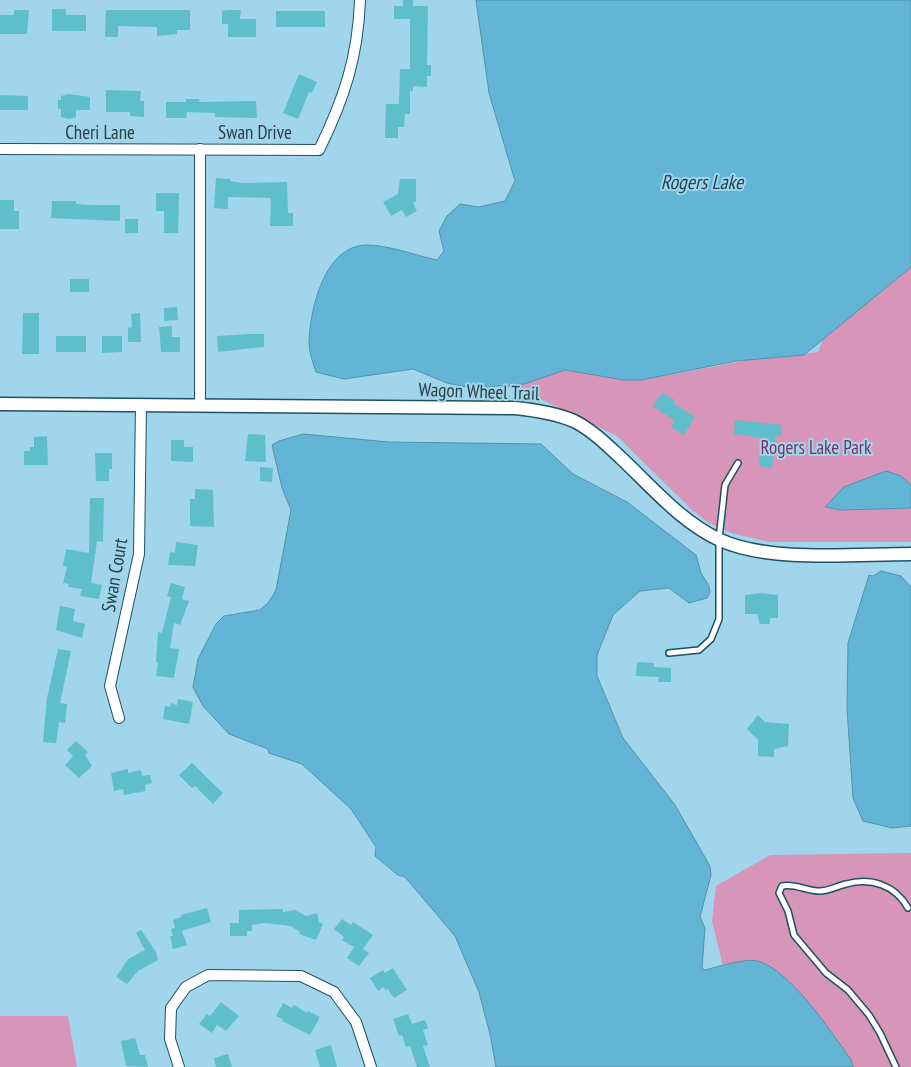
<svg xmlns="http://www.w3.org/2000/svg" width="911" height="1067" font-family="'PT Sans Narrow',sans-serif">
  <style>
    .green { fill: #d695b9 }
    .water { fill: #63b5d5; stroke: #5292ab }
    .building { fill: #5ebfca }
    .lines { fill: none; stroke-linecap: round; stroke-linejoin: round }
    .service-casing { stroke: #1d5164; stroke-width: 8 }
    .minor-casing { stroke: #1d5164; stroke-width: 12 }
    .tertiary-casing { stroke: #1d5164; stroke-width: 15 }
    .service { stroke: #fff; stroke-width: 5 }
    .minor { stroke: #fff; stroke-width: 10 }
    .tertiary { stroke: #fff; stroke-width: 12 }
    .labels { text-anchor: middle; dominant-baseline: central; stroke-width: 4; stroke-linejoin: round; paint-order: stroke }
    .street-label { font-size: 19px; fill: #2a4048; stroke: #a0d5eb }
    .park-label { font-size: 19px; fill: #7e3060; stroke: #a0d5eb }
    .water-label { font-size: 20px; font-style: italic; fill: #1f4452; stroke: #a0d5eb }
  </style>
  <rect width="100%" height="100%" fill="#a0d5eb"/>
  <g class="green">
    <path d="M911,251V542H769L734,534L709,523L692,510L617,436L520,389L502,387L542,350L665,376L754,359L818,352L840,295Z"/>
    <path d="M911,853V1067H801L726,978L712,921L716,886L770,855Z"/>
    <path d="M0,1016H68L77,1067H0Z"/>
  </g>
  <g class="water">
    <path d="M476,0H911V267L804,355L736,361L641,380H624L565,370L524,384L471,388L447,383L413,369L344,379L316,372C313,363 309,352 309,342C310,310 324,246 366,245C389,245 414,255 437,260L444,251L439,231L447,216L460,204L479,207L505,201L515,181L489,93Z"/>
    <path d="M303,434L389,442L541,444L573,474L627,502L696,555L701,573L709,586L710,592L707,598L689,603L669,588L640,591L613,615L597,655V676L623,738L675,805L710,866L711,875L700,917L705,928L702,968L705,970C717,967 745,958 757,961C789,968 833,1034 851,1060L853,1067H496L490,1034L479,992L455,936L405,877L398,875L375,856L376,847L351,809L302,764L269,753L268,749L229,734L203,706L193,687L198,659L216,624L224,616L260,610L269,602L276,590L291,510L282,488L272,445L279,441Z"/>
    <path d="M886,471L901,476L911,485V508L840,510L825,507L844,487Z"/>
    <path d="M881,571L901,576L911,587V826L892,828L863,821L853,798L847,708L848,643L869,575L873,576Z"/>
  </g>
  <g class="building">
    <path d="M403,0H413V6H428L427,65H431V76H427V87L413,86V91H410V114H405L404,127H398V138H385L386,104H399L400,69H410V19H394V6H403Z"/>
    <path d="M52,9H66V15H86V31H52Z"/>
    <path d="M14,10H29L27,34H0V15H14Z"/>
    <path d="M106,10H190V30H177V34L157,36V27L118,26V37H105Z"/>
    <path d="M228,10H241L240,19H256V37H228V24H222V11Z"/>
    <rect x="276" y="11" width="49" height="16"/>
    <path d="M299,74L317,82L312,93L309,92L298,119L283,113Z"/>
    <path d="M106,90L141,91L140,101H144V117L130,116V112H106Z"/>
    <path d="M69,94L90,97V110H76V117L69,119L61,117V109H58V100H61V96Z"/>
    <path d="M0,95L28,96V110H0Z"/>
    <path d="M186,99H200L199,102L256,101L257,118L215,117V113L187,112L186,118H166V102H186Z"/>
    <path d="M216,178L230,179V181L242,183L287,182L288,213H293V226H270L271,198L228,197V209L214,208Z"/>
    <path d="M400,179H416V201L413,203L417,211L406,217L402,210L391,216L383,202L398,194Z"/>
    <path d="M156,193H179L178,233H164V211H156Z"/>
    <path d="M0,200H14V211H19V229H0Z"/>
    <path d="M52,201H76V204L90,205H120V221L51,218Z"/>
    <rect x="125" y="219" width="13" height="14"/>
    <rect x="70" y="279" width="19" height="13"/>
    <path d="M177,307L178,320L164,321V308Z"/>
    <path d="M23,313H39V354H22Z"/>
    <path d="M140,313L141,342H128V328L132,327L131,314Z"/>
    <path d="M172,326V337H180V352H161L159,327Z"/>
    <path d="M249,334H264V347L218,352L217,336Z"/>
    <rect x="56" y="336" width="30" height="16"/>
    <path d="M102,336H122V352L102,353Z"/>
    <path d="M662,393L675,400L673,403L695,417L684,435L671,427L675,421L653,406Z"/>
    <path d="M735,420L782,425L781,436L776,435L772,468L759,466L762,438L734,434Z"/>
    <path d="M248,434L265,435L266,462L245,461Z"/>
    <path d="M47,436L48,465H24V451H30V447H34V437Z"/>
    <path d="M171,440H184V447H193V462L171,461Z"/>
    <path d="M95,453H112V469H109V481H96Z"/>
    <path d="M260,467L273,468L272,482L260,481Z"/>
    <path d="M195,489L213,490L214,527L190,526V499H195Z"/>
    <path d="M90,498H104L103,542L97,541L91,583L102,585L99,599L80,596L82,589L68,587L69,584L63,583L67,567L63,566L66,549L89,553Z"/>
    <path d="M176,542L198,545L195,566L168,565L170,552L175,553Z"/>
    <path d="M171,583L185,587L182,599L189,601L180,625L174,623L170,648L179,649L174,678L156,676L158,663L156,662L158,632L162,633L171,597L167,596Z"/>
    <path d="M760,593L778,595V618H770V624H760L757,614H745V595Z"/>
    <path d="M60,606L75,609L73,621L85,624L82,638L56,630Z"/>
    <path d="M58,649L71,651L60,703L67,704L65,723L59,722L56,743L43,742L47,698Z"/>
    <path d="M637,662L654,663V667L671,668V682H658L659,677L636,676Z"/>
    <path d="M178,699L193,702L189,724L163,719L165,706L170,707L171,703L177,705Z"/>
    <path d="M758,715L765,722L789,724L788,746L774,749V757L758,756V740L747,729Z"/>
    <path d="M76,741L88,752L85,755L92,766L79,778L65,765L73,756L67,750Z"/>
    <path d="M192,763L223,793L213,804L195,786L192,788L179,775Z"/>
    <path d="M128,769V773L141,770L142,776L150,775L152,783L145,785L146,791L124,795L123,789L114,791L111,773Z"/>
    <path d="M207,908L211,922L182,931L187,945L173,949L170,936H173L171,929L175,928L173,920L181,917V915Z"/>
    <path d="M283,909V912L295,910L306,916L317,913L319,922L323,924L316,940L299,934L300,932L291,926L264,923L252,925V931H247V936H230V923H239V910Z"/>
    <path d="M342,919L351,925L353,922L373,935L363,949L369,953L359,966L347,958L354,947L342,940L344,937L334,929Z"/>
    <path d="M141,930L156,952L158,960L138,971L127,984L116,977L128,959L145,950L136,933Z"/>
    <path d="M393,968L407,990L394,998L388,989L385,990L384,987L378,991L370,978L383,970L385,973Z"/>
    <path d="M221,1002L239,1016L226,1031L217,1025L212,1033L199,1024L207,1014L210,1016Z"/>
    <path d="M283,1003L292,1008L294,1005L307,1013L308,1011L320,1017L310,1035L282,1021L283,1019L276,1016Z"/>
    <path d="M408,1014L412,1024L425,1020L428,1028L423,1030L428,1045L423,1046L430,1067H417L410,1046L406,1047L402,1035L399,1036L393,1019Z"/>
    <path d="M135,1038L140,1055H145L148,1067L126,1066L121,1041Z"/>
    <path d="M331,1045L337,1067H320L315,1050Z"/>
    <path d="M228,1054L232,1067H216L214,1058Z"/>
  </g>
  <g class="lines">
    <g class="service-casing">
      <g id="service">
        <path d="M669,653L699,650L711,639L719,619V539L725,485L738,463"/>
        <path d="M896,1067L880,1033L869,1015L848,990L826,973L794,935L788,911L779,893L782,886C795,883 806,891 820,891C829,891 837,886 846,884C871,877 895,885 908,908"/>
      </g>
    </g>
    <g class="minor-casing">
      <g id="minor">
        <path d="M0,149L319,150C344,99 358,57 360,0"/>
        <path d="M200,406V149"/>
        <path d="M119,718L110,686L139,554L141,405"/>
        <path d="M179,1067L170,1039L171,1008L186,987L208,975L301,976L334,992L356,1022L371,1067"/>
      </g>
    </g>
    <g class="tertiary-casing">
      <path id="tertiary" d="M0,404L515,408C535,410 555,413 574,421C592,430 607,445 621,458C652,487 681,522 720,540C771,563 855,554 911,554"/>
    </g>
    <use href="#service" class="service"/>
    <use href="#minor" class="minor"/>
    <use href="#tertiary" class="tertiary"/>
  </g>
  <g class="labels">
    <g class="street-label">
      <text x="100" y="132">Cheri Lane</text>
      <text x="255" y="132">Swan Drive</text>
      <text transform="translate(479 391) rotate(2)">Wagon Wheel Trail</text>
      <text transform="translate(114 575) rotate(-80)">Swan Court</text>
    </g>
    <g class="park-label">
      <text x="816" y="447">Rogers Lake Park</text>
    </g>
    <g class="water-label">
      <text x="702" y="182">Rogers Lake</text>
    </g>
  </g>
</svg>
